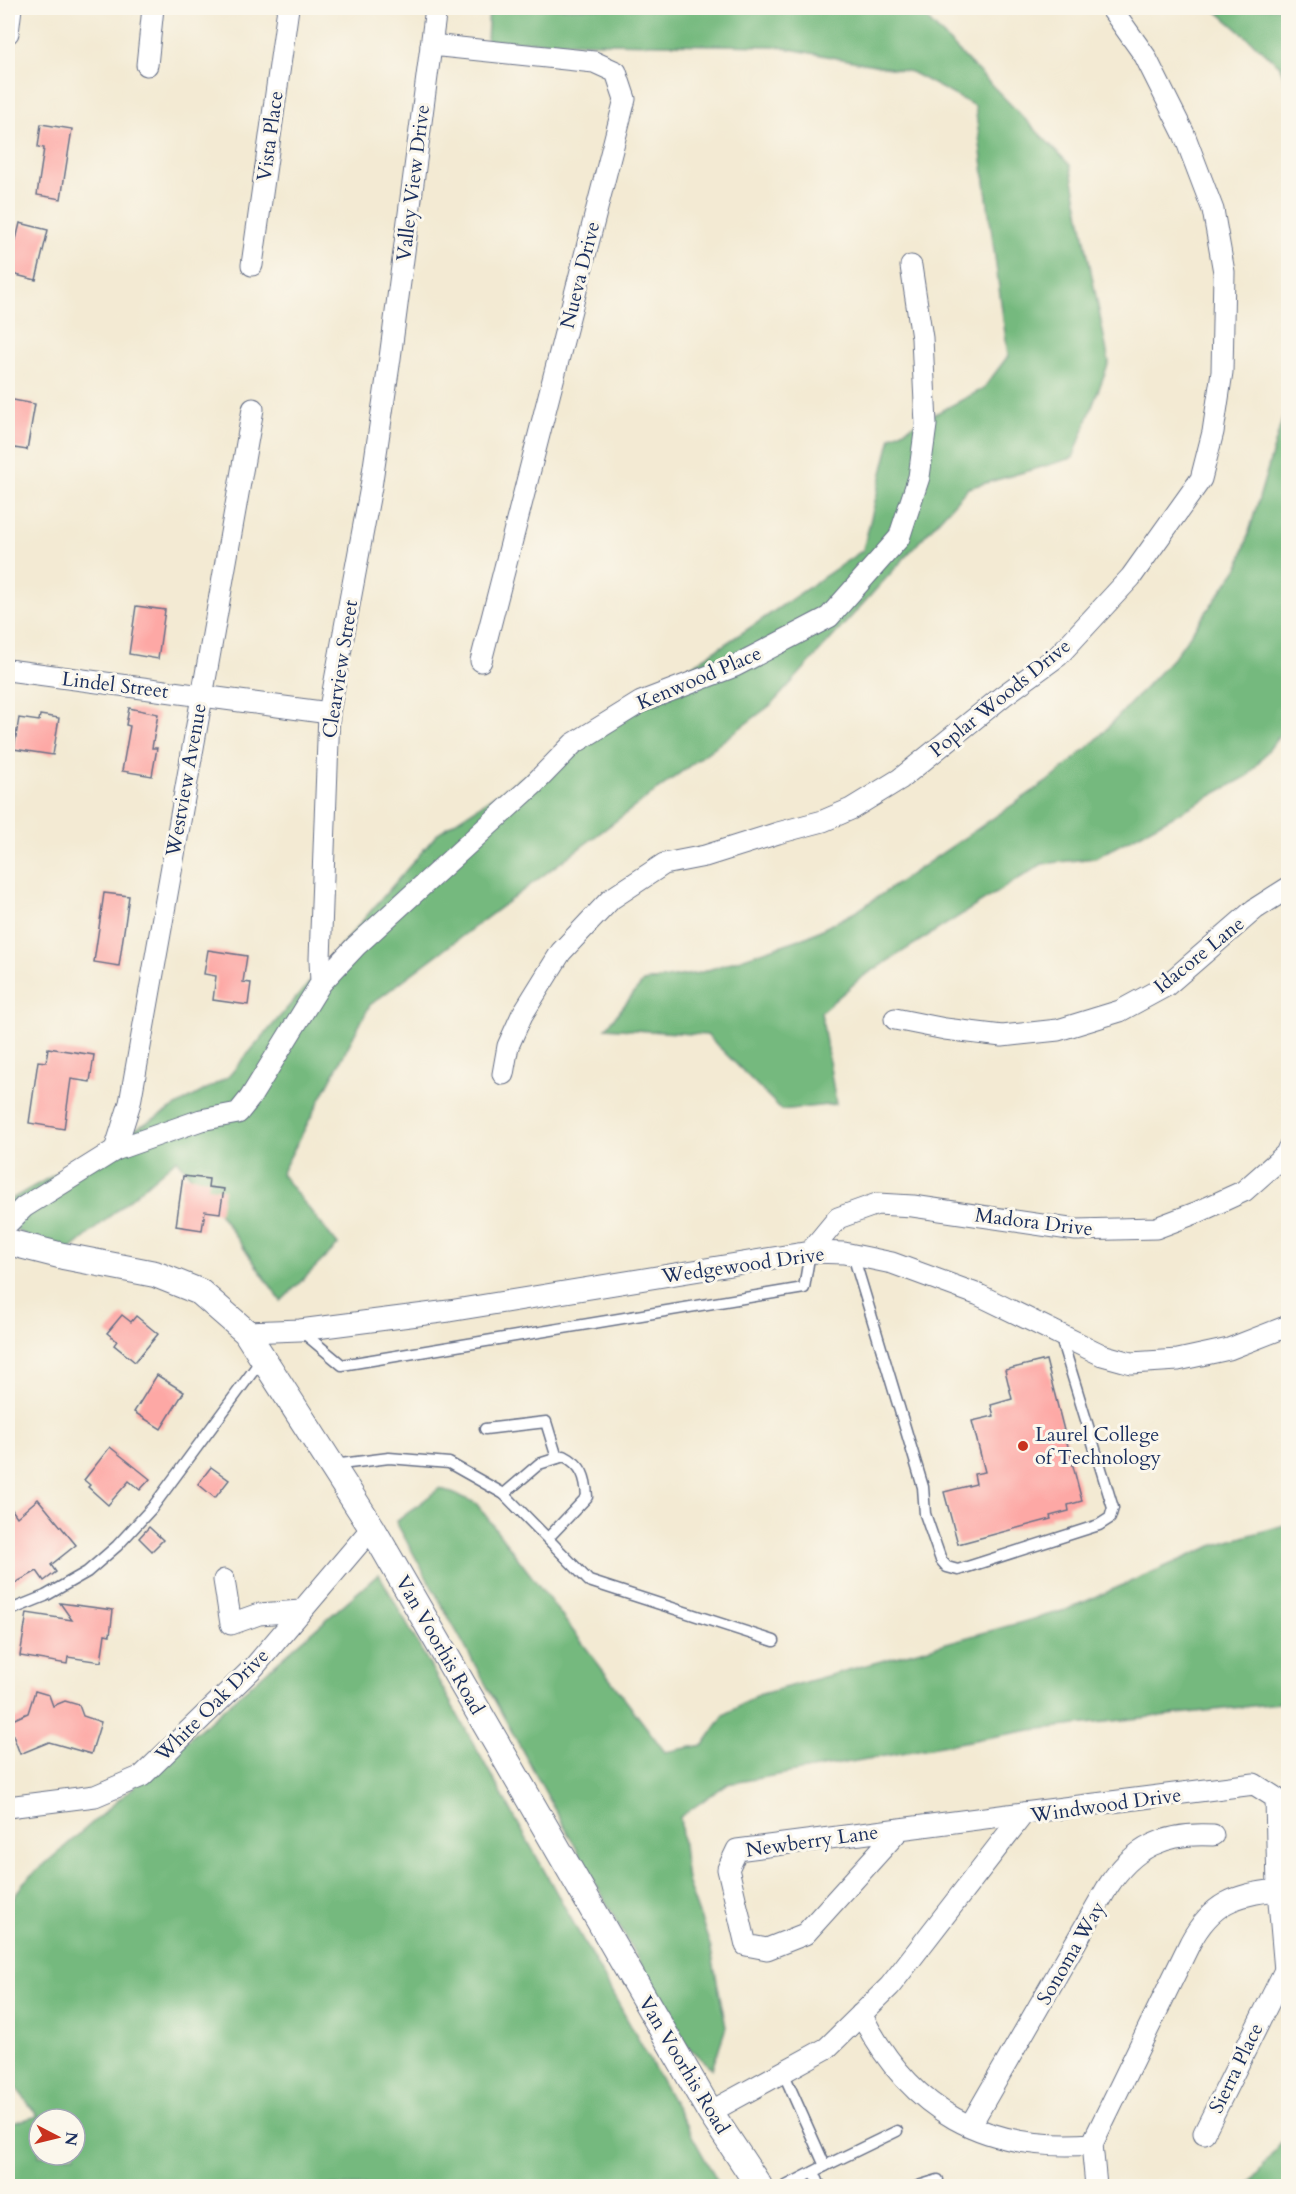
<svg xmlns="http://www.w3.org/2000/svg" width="1296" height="2194" font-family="Cardo,serif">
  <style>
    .forest { fill: #74b97e; stroke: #48746e; stroke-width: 1.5; fill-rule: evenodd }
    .building { fill: #fda8a5 }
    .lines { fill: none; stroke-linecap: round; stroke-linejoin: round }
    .service-casing { stroke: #677087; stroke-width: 13 }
    .minor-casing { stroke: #677087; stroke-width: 23 }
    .tertiary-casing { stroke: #677087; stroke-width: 28 }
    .service { stroke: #fff; stroke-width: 10 }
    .minor { stroke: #fff; stroke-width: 21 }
    .tertiary { stroke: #fff; stroke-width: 26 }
    .poi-dot { fill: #c8321e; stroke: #fbf7ec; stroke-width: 2 }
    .labels { text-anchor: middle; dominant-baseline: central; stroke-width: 6; stroke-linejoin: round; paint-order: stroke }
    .street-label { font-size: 20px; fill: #1b2f5e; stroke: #fbf7ec }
    .poi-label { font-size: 20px; fill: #1b2f5e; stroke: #fbf7ec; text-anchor: start }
  </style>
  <rect width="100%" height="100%" fill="#fbf7ec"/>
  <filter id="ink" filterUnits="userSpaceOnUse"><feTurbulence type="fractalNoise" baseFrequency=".0167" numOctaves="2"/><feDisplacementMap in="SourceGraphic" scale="12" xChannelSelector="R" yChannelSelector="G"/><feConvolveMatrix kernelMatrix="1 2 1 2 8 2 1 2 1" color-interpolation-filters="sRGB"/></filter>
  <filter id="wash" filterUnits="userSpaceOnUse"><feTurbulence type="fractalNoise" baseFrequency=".008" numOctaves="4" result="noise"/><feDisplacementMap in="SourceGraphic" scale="24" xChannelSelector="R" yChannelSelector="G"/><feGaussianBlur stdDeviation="1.35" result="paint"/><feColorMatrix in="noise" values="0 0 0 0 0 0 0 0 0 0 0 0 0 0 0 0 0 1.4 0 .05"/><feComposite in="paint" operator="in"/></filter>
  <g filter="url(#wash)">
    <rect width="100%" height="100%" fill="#f3ead3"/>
    <g class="forest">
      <path d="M489,8H922L925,17L1070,165L1109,362L1073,458L968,488L772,704L370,1005L281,1174L338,1245L281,1301L215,1207L177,1159L63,1256L8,1225V1201L228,1077L438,833L748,629L863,550L891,437L983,389L1008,356L975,106L911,72L774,46L487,41Z"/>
      <path d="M1213,8H1288V91L1280,66Z"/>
      <path d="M1288,400V725L1248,776L1095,858L1042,864L862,977L821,1012L836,1104L782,1110L707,1035L606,1028L643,982L699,973L809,936L857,911L1055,776L1097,739L1175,656L1239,566Z"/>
      <path d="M440,1488L476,1503L665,1752L703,1745L724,1715L758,1695L1066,1610L1212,1546L1288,1524V1702L1031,1730L727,1784L680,1817L687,1881L710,1945L726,2027L712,2069L684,2043L396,1522Z"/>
      <path d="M379,1574L720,2186H8V2124L38,2116L8,2077V1907L24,1882ZM39,2119H75V2155H39Z"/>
      <path d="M1288,2133V2186H1248Z"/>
    </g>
    <g id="blocks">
      <g class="building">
        <path d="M41,124L72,129L61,199L37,195L44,148L38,147Z"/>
        <path d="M20,223L48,230L36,280L8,273Z"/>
        <path d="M8,399L35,404L27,450L8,447Z"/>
        <path d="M136,606L165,610L158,659L129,654Z"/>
        <path d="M129,708L158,714L152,748H157L152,776L122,771L130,726L126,725Z"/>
        <path d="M40,715L59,718L53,755L14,749L19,718L39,721Z"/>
        <path d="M104,893L129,896L119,966L94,962Z"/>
        <path d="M208,950L247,956L243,982L251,983L248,1005L213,1000L216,976L204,974Z"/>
        <path d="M48,1048L94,1055L90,1082L71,1079L64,1129L29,1123L38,1061L46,1062Z"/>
        <path d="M183,1176L209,1179L208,1187L224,1189L220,1213L205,1211L202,1230L176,1226Z"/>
        <path d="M122,1315L131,1322L136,1316L158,1334L135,1362L114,1345L117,1341L107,1333Z"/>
        <path d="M1046,1360L1082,1501L1068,1505L1069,1511L1050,1516L1051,1519L958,1544L944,1492L976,1484L974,1474L985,1472L972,1421L994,1416L991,1405L1012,1399L1005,1370Z"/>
        <path d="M157,1375L184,1392L161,1429L134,1412Z"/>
        <path d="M110,1447L150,1479L140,1490L129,1481L108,1505L88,1487L90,1485L84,1480Z"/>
        <path d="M211,1467L229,1480L215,1498L198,1484Z"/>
        <path d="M38,1499L76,1545L51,1565L56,1572L44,1581L37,1571L8,1587V1504L17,1517Z"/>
        <path d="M149,1527L163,1540L152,1551L139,1538Z"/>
        <path d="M60,1603L113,1610L110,1635L105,1634L101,1662L68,1657L67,1664L20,1656L27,1613L72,1620Z"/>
        <path d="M35,1691L49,1695L53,1706L65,1701L79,1705L83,1716L101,1722L91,1754L49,1742L20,1754L8,1722L28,1713Z"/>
      </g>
    </g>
  </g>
  <g filter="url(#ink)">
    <use href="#blocks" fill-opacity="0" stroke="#677087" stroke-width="1.5"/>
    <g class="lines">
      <g class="service-casing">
        <g id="service">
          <path d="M853,1255L923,1487L925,1514L941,1560L947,1567L958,1570L1099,1525L1110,1518L1113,1508L1060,1335"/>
          <path d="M300,1330L342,1365L804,1288L810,1252"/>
          <path d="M485,1429L546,1422L557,1458"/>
          <path d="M333,1465L389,1458L449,1463L504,1494L589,1581L774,1641"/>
          <path d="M504,1494L539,1464L564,1456C582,1465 586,1477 587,1497L548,1538"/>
          <path d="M8,1611L45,1596L87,1572L117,1546L152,1508L262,1359"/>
          <path d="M783,2072L825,2166L786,2186"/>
          <path d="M825,2166L897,2131"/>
          <path d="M814,2172L820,2186"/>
          <path d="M918,2186L938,2180"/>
        </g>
      </g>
      <g class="minor-casing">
        <g id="minor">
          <path d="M8,33L11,8"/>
          <path d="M431,45L594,62L616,72L625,99L481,661"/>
          <path d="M147,65L153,8"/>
          <path d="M252,265L288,8"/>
          <path d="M8,670L329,713"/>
          <path d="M321,983L320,959L329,713L371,487L390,358L436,8"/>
          <path d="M895,1019L945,1029L1002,1036L1058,1030L1120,1011L1166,986L1255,909L1288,888"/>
          <path d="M503,1074L508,1046L522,1015L561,952L611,899L664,864L705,856L778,833L823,821L851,809L900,779L1003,696L1058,656L1131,577L1201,479L1213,432L1222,372L1224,272L1213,210L1184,134L1145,56L1111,8"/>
          <path d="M115,1150L130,1103L253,409"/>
          <path d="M8,1223L24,1207L115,1150L201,1120L238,1113L250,1098L321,983L356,946L534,784L573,744L641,702L735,666L829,617L899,538L919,477L926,425L922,338L911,266"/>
          <path d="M810,1252L838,1218L877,1204L913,1206L1076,1230L1156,1228L1198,1212L1244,1191L1286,1154L1288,1149"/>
          <path d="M246,1332L300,1330L449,1311L810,1252L844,1253L892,1263L979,1295L1102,1355L1131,1363L1178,1360L1229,1349L1288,1326"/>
          <path d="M224,1580L231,1624L259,1614L301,1611"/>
          <path d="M8,1807L95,1796L142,1776L254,1667L372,1528"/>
          <path d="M900,1829L805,1934L767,1949L746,1945L728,1869L737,1850L1024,1813"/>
          <path d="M1278,1890L1286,1982"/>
          <path d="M710,2112L827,2048L890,1986L1024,1813L1254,1784L1276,1798L1278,1890C1236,1894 1211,1903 1190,1943L1092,2144C984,2152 910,2111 861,2014"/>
          <path d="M970,2126L1107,1888C1133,1847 1165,1832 1213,1835"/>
          <path d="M1204,2133L1285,1970"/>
          <path d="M1092,2144L1096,2186"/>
        </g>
      </g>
      <g class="tertiary-casing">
        <path id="tertiary" d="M8,1242L63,1256L155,1274L200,1292L246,1332L372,1528L710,2112L759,2186"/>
      </g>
      <use href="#service" class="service"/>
      <use href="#minor" class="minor"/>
      <use href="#tertiary" class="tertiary"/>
    </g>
  </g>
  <circle class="poi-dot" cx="1023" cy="1446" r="6"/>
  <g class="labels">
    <g class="street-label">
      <text transform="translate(270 136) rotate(-82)">Vista Place</text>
      <text transform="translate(413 183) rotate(-83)">Valley View Drive</text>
      <text transform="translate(580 275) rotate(-76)">Nueva Drive</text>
      <text transform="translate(340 669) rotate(-81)">Clearview Street</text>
      <text transform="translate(699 678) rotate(-23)">Kenwood Place</text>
      <text transform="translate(115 685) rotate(7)">Lindel Street</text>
      <text transform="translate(1000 698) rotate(-39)">Poplar Woods Drive</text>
      <text transform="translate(186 780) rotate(-80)">Westview Avenue</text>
      <text transform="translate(1199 955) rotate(-39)">Idacore Lane</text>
      <text transform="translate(1034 1222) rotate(7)">Madora Drive</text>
      <text transform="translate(743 1265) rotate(-8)">Wedgewood Drive</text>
      <text transform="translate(440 1645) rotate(60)">Van Voorhis Road</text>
      <text transform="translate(212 1705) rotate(-45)">White Oak Drive</text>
      <text transform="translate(1106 1805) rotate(-8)">Windwood Drive</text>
      <text transform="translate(812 1841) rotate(-8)">Newberry Lane</text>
      <text transform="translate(1071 1953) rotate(-60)">Sonoma Way</text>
      <text transform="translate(684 2065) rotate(59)">Van Voorhis Road</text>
      <text transform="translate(1236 2068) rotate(-64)">Sierra Place</text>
    </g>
    <g class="poi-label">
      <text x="1035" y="1434">Laurel College<tspan x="1035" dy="23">of Technology</tspan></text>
    </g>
  </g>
  <rect width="1296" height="2194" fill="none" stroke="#fbf7ec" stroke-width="30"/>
  <g transform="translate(57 2137) rotate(97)"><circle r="28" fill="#fbf7ec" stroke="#a1a7b3" stroke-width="1.5"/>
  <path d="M0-4.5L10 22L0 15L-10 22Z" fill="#c8321e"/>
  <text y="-9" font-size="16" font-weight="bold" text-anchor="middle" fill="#1b2f5e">N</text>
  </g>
</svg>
